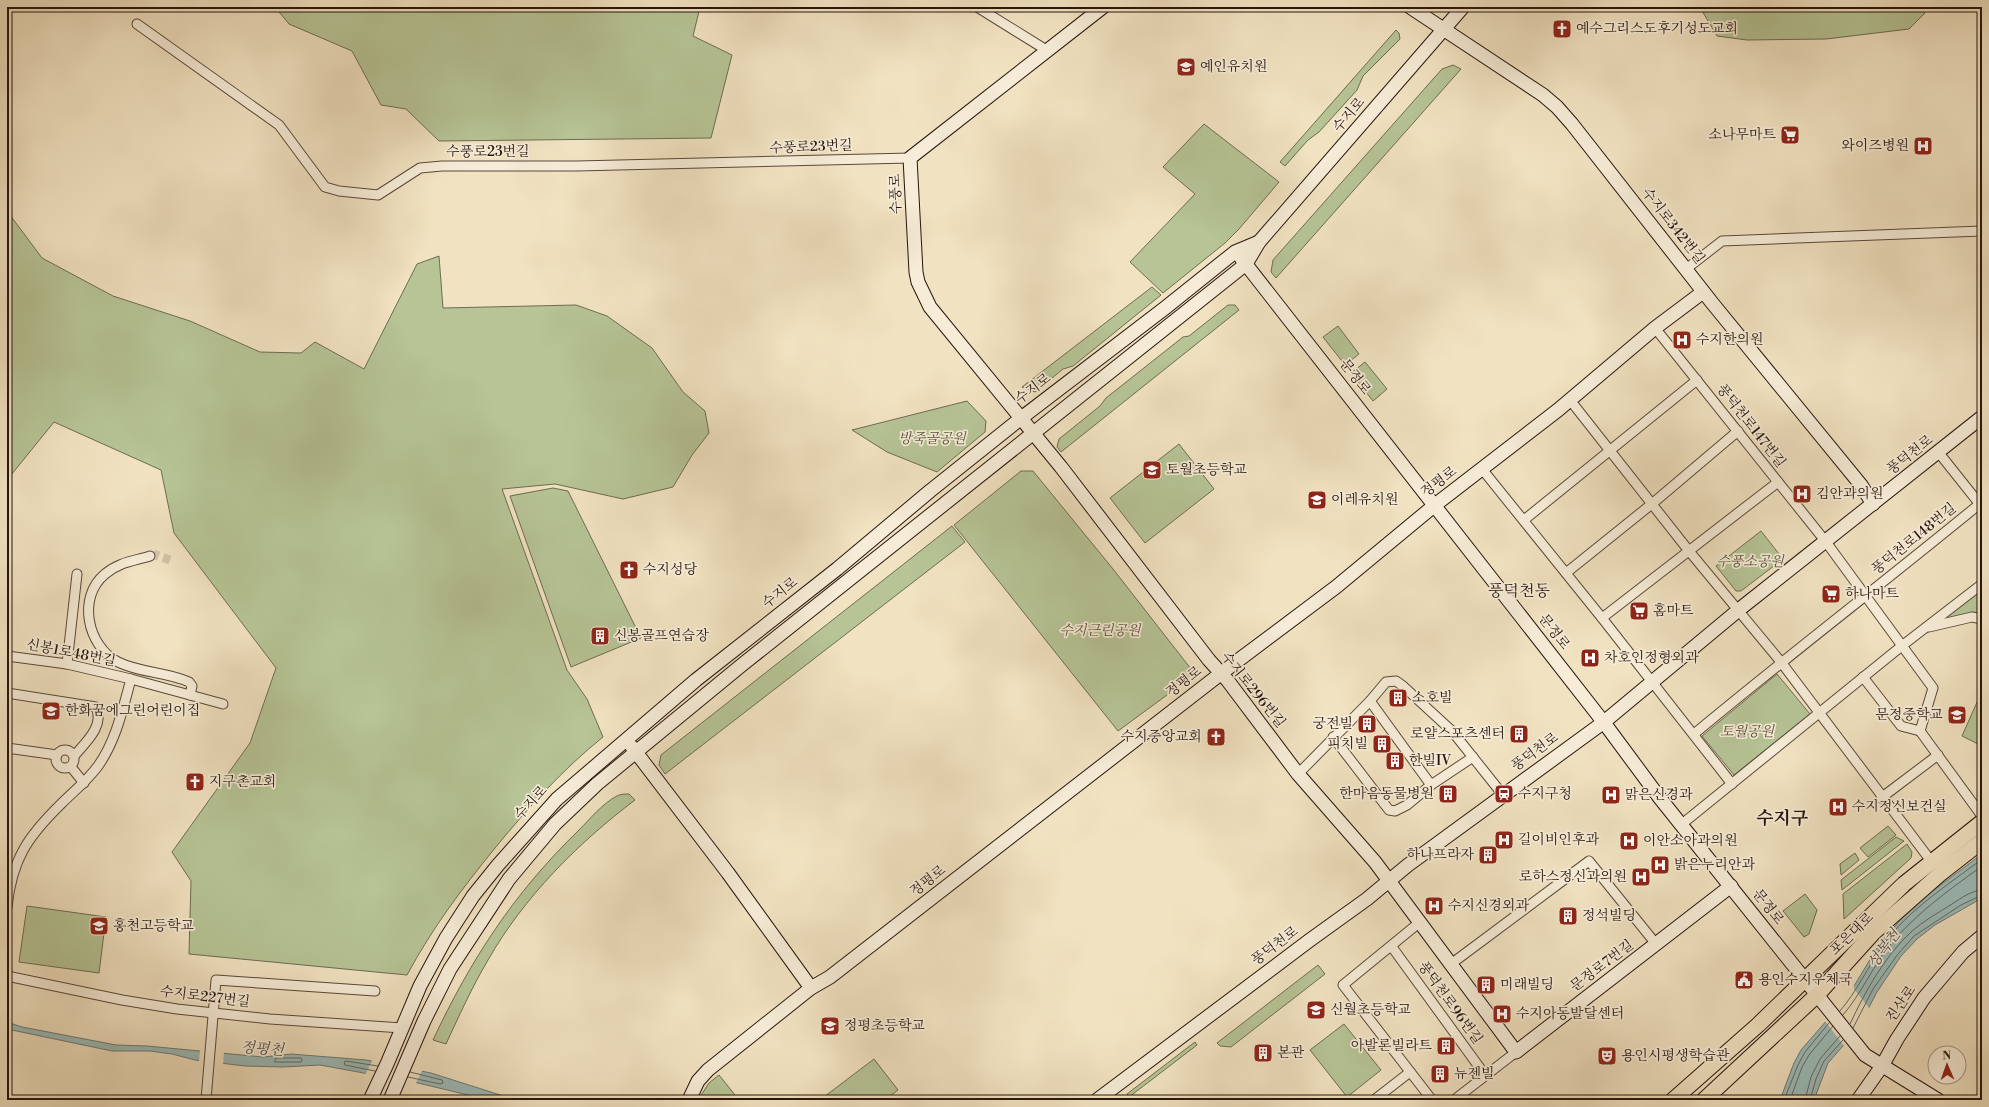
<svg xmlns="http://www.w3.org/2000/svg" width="1989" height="1107" font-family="'Libre Bodoni','Noto Serif KR',serif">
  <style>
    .green { fill: #b6c496; stroke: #6e6c52 }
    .water { fill: #9cbcba; stroke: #6d7975 }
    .pier { fill: #f1e2c1 }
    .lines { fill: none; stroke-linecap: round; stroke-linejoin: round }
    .shore { stroke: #626864; stroke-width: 1 }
    .street-tunnel { stroke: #d3c3a6; stroke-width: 9; stroke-dasharray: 9 4.5; stroke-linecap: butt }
    .street-casing { stroke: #5a483b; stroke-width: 11 }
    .secondary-casing { stroke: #27150e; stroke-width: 15 }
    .primary-casing { stroke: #27150e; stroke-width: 17 }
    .street { stroke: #f6ecd7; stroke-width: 9 }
    .secondary { stroke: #f6ecd7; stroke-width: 13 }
    .primary { stroke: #f1e2c1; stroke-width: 15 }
    .labels { text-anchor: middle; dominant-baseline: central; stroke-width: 3.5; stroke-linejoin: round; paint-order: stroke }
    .poi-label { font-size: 14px; fill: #27150e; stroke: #f6ecd7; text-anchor: start }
    .street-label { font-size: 14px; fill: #27150e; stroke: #f6ecd7 }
    .park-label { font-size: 14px; font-style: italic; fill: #59523e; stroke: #f6ecd7 }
    .water-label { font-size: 15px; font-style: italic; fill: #504f4a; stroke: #f6ecd7 }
    .quarter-label { font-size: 16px; fill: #27150e; stroke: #f6ecd7 }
    .district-label { font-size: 18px; font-weight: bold; fill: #27150e; stroke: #f6ecd7 }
  </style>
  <rect width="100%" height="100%" fill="#f1e2c1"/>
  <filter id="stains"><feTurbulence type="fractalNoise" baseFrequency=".005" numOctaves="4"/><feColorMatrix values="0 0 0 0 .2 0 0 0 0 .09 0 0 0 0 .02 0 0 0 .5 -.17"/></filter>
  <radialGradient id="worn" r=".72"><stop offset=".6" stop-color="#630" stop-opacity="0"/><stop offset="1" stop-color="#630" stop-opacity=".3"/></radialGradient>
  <g class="green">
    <path d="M275,7H700L693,36L732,55L711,138L439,141L406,109L381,105L352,51L289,24Z"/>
    <path d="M1697,7H1928L1924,14L1909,29L1826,39L1747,40L1717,36L1701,9Z"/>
    <path d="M1396,30L1399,33L1400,39L1363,76L1357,90L1319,132L1308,140L1285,166L1280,162Z"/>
    <path d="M1453,65L1461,69L1276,278L1271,272L1273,260L1442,69Z"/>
    <path d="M1204,124L1279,182L1239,229L1225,243L1163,293L1130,262L1195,194L1163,167Z"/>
    <path d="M7,211L42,258L113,296L190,321L260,352L301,353L315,342L364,369L417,264L439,256L443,308L576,305L607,316L652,348L683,392L705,411L709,433L692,455L673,487L623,499L555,484L502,489L567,670L587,699L603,737C562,770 528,808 495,848C461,890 433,927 407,975L189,954L191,881L172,852L250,743L276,668L174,533L161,470L54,422L7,480Z"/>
    <path d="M1152,287L1161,295L1073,366L1063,369L1035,392L1022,387Z"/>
    <path d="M1228,305H1235L1239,310L1061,452L1057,447L1059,439L1100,406L1106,398L1183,337L1189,336Z"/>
    <path d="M1338,326L1359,354L1345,365L1323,337Z"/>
    <path d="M1365,362L1387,389L1373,401L1351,373Z"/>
    <path d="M967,401L986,421L985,432L937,472L887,452L852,430Z"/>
    <path d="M1179,444L1214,489L1145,543L1110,498Z"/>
    <path d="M1021,471H1033L1113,569L1191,669L1186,681L1118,731L954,525Z"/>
    <path d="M553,488L568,491L641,638L571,667L510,496Z"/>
    <path d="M952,526L965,542L665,774L659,765L661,755Z"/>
    <path d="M1761,531L1783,559L1741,591H1736L1716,566Z"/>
    <path d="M1982,589V615L1940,621Z"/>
    <path d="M1777,674L1810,714L1734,775L1702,736Z"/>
    <path d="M1982,691V746L1962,736Z"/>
    <path d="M629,794L635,800C578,843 524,897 488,960C472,987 459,1016 446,1044L433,1040C471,959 514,893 579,830C590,819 603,803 617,796C620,794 626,794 629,794Z"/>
    <path d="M1888,826L1896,835L1868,857L1860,848Z"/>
    <path d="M1896,837L1904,841L1842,890L1841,880Z"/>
    <path d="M1907,844L1912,852L1911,858L1844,919L1843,894Z"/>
    <path d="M1855,853L1859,860L1841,875L1840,864Z"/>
    <path d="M1805,894L1817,910L1809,934L1804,937L1783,911Z"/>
    <path d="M27,906L106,917L99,973L19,962Z"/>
    <path d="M1318,965L1325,974L1231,1047L1220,1046L1217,1043Z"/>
    <path d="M1344,1024L1381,1070L1347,1097L1310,1050Z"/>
    <path d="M1195,1042L1197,1045L1129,1097L1127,1094Z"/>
    <path d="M874,1059L898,1090L885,1100H820Z"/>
    <path d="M719,1075L739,1100H698L709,1083Z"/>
  </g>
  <g class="water">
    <path d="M1982,854V898L1935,925L1917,939L1901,956L1877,992L1857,1030L1828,1063L1814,1100H1780L1794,1063L1801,1050L1848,996L1880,943L1902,918L1930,893Z"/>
    <path d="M7,1022L22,1027L116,1045L147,1046L263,1057L291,1054L366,1060L431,1073L516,1100H489L418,1083L320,1065L283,1067L245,1066L195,1060L172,1054L150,1051H112L7,1029Z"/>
  </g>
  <g class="pier">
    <path d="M1854,982V989L1870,1009L1858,1031L1845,1047L1824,1020L1846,995Z"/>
    <path d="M200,1049L224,1052L223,1065L199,1062Z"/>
    <path d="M373,1059L405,1065L423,1069L415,1085L365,1075Z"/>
  </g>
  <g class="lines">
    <g class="shore">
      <path d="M1840,1011C1857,991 1868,967 1883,945C1908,910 1948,885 1982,859"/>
      <path d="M1843,1015C1861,994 1872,968 1889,946C1915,914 1949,890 1982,866"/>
      <path d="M1850,1024C1865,992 1884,957 1911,932C1923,921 1938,913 1952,904C1960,899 1972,890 1982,890"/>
      <path d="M1853,1028L1873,989L1898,954L1914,936L1961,905L1982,895"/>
      <path d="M276,1058H301L302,1060L301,1062H275Z"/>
      <path d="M375,1071L345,1065L344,1062L346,1061L378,1066"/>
      <path d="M408,1077L440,1084L443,1083L442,1080L410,1072"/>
      <path d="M1784,1100L1798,1065L1805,1052L1829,1023"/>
      <path d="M1790,1100L1802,1067L1809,1055L1833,1026"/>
      <path d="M1805,1100L1811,1077L1820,1059L1840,1036"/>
      <path d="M1810,1100L1816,1079L1824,1061L1843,1040"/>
    </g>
    <path class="street-tunnel" d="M150,556L156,555L170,560"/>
    <g class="street-casing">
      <g id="street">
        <path d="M977,7L1048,51"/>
        <path d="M137,24L279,125L325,187L339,191L378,195L420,168L442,166H577L910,158"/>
        <path d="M1686,269L1722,241L1982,231"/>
        <path d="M1655,328L1826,542L1933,688L1920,731L1982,816"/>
        <path d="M1570,400L1689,551L1781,662L1931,861"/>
        <path d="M1939,453L1982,507"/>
        <path d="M1482,469L1602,618L1732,784"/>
        <path d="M1524,520L1697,380"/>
        <path d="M150,556C134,561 119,562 105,574C77,597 87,646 118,662C140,673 167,672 189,682L192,686L190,695"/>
        <path d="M1566,573L1653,503L1738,431"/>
        <path d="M1602,618L1778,482"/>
        <path d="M1929,627L1972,617L1982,619"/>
        <path d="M7,656L67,664L131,679L223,704"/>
        <path d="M67,664L77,574"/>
        <path d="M1863,677L1901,726L1920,731"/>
        <path d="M7,693L96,707C105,726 85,743 74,756"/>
        <path d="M1370,701L1431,785"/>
        <path d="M1694,734C1789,655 1887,580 1982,502"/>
        <path d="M1333,737L1389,810L1395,811L1407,805L1431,785L1473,757"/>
        <path d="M7,748L57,755"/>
        <circle cx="65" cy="759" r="9"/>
        <path d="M71,767L84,783"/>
        <path d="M1298,774L1370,701L1386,682L1396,681L1403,686L1452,731L1503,795"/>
        <path d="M1881,798L1938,755"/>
        <path d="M1682,824L1903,645L1982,584"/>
        <path d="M7,907C12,859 28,836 62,803C74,791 87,781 98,766C116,741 123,708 131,679"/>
        <path d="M1420,922L1343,985L1432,1100"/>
        <path d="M1392,947L1485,1075"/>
        <path d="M1451,964L1589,861L1656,944"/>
        <path d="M7,976L122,1000L177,1009L270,1019L402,1028"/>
        <path d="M206,1100L216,980L375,991"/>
        <path d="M1374,1100L1410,1072"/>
        <path d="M1454,1100L1516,1052"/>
      </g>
    </g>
    <g class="secondary-casing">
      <g id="secondary">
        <path d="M1103,7L910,158L916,272L918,282L930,307L1061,467L1209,660L1228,681L1298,774L1375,862L1516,1052L1731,886"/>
        <path d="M1410,7L1543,95L1557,107L1572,124L1713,304L1861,485L1873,504"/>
        <path d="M1241,258L1605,724L1659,797L1865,1055L1938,1100"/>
        <path d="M632,747L728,873L811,988"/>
        <path d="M370,1100L387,1064L420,986L446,938L473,896L498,865L557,799L696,680L837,569L930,491L1020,419L1165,308L1235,252L1259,242"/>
        <path d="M390,1100L424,1021L450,969L509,879L555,824L597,784L743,664L1246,264L1259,242L1463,7"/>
        <path d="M689,1100L698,1081L708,1070L811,988L830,977L1228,668L1336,587L1435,505L1558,410L1655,328L1703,292"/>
        <path d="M1097,1100L1310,940L1367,899L1408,865L1604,722L1741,608L1982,417"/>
        <path d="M1858,1100L1882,1066L1897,1039L1924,998L1963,952L1982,936"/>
      </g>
    </g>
    <g class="primary-casing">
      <g id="primary">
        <path d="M1673,1100L1758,1025L1904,884L1982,822"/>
        <path d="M1704,1100L1817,995L1873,933L1941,873L1982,841"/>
      </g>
    </g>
    <use href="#street" class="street"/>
    <use href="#secondary" class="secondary"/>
    <use href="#primary" class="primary"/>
  </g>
  <defs>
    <g id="church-square" transform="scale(1)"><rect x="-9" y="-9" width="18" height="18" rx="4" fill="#8f2418" stroke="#f6ecd7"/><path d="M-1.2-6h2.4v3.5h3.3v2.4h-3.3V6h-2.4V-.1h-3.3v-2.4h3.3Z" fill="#fff"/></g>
    <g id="school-square" transform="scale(1)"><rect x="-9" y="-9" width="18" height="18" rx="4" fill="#8f2418" stroke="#f6ecd7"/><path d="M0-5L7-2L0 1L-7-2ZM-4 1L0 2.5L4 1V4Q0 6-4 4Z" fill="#fff"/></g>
    <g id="supermarket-square" transform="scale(1)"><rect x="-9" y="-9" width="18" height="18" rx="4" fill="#8f2418" stroke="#f6ecd7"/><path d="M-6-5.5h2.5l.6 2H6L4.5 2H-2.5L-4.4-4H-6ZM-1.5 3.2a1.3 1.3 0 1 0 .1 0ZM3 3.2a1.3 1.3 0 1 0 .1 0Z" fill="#fff"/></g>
    <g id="hospital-square" transform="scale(1)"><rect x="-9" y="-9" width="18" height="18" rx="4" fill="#8f2418" stroke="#f6ecd7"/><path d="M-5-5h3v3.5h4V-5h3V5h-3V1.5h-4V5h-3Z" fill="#fff"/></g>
    <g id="building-square" transform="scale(1)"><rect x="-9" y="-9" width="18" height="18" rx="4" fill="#8f2418" stroke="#f6ecd7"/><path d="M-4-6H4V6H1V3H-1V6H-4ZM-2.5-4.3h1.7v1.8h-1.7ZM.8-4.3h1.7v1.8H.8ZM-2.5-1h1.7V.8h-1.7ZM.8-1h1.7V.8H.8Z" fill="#fff"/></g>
    <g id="station-square" transform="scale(1)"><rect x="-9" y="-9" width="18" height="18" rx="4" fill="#8f2418" stroke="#f6ecd7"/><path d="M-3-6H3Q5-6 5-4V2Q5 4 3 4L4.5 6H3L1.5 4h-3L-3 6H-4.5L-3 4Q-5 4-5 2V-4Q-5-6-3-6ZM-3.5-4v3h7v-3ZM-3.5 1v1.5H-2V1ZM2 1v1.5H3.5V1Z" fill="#fff"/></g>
    <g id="civic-square" transform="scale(1)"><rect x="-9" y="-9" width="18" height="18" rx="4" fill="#8f2418" stroke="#f6ecd7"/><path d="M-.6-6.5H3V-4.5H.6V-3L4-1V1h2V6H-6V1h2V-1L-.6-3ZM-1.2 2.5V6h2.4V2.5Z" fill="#fff"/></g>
    <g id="theatre-square" transform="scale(1)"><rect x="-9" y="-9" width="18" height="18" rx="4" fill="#8f2418" stroke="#f6ecd7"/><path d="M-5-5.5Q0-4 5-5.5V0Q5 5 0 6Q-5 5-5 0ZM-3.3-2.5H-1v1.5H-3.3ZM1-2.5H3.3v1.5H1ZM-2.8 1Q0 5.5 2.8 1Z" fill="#fff"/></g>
  </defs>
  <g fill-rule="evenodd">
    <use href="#church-square" x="1562" y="29"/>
    <use href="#school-square" x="1186" y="67"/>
    <use href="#supermarket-square" x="1790" y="135"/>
    <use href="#hospital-square" x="1923" y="146"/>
    <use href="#hospital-square" x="1682" y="340"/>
    <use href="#school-square" x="1152" y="470"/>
    <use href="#hospital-square" x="1802" y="494"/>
    <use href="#school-square" x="1317" y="500"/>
    <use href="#church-square" x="629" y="570"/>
    <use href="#supermarket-square" x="1831" y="594"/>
    <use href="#supermarket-square" x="1639" y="611"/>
    <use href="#building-square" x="600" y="636"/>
    <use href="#hospital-square" x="1590" y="658"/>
    <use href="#building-square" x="1398" y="698"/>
    <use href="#school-square" x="51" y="711"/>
    <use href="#school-square" x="1957" y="715"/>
    <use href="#building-square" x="1367" y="724"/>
    <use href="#building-square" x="1519" y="734"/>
    <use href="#church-square" x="1216" y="737"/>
    <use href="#building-square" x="1382" y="744"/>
    <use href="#building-square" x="1395" y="761"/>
    <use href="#church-square" x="195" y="782"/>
    <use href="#building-square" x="1448" y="794"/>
    <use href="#station-square" x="1504" y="794"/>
    <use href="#hospital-square" x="1611" y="795"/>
    <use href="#hospital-square" x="1838" y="807"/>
    <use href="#hospital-square" x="1504" y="840"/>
    <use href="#hospital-square" x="1629" y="841"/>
    <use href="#building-square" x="1488" y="855"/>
    <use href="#hospital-square" x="1660" y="865"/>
    <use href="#hospital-square" x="1641" y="877"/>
    <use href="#hospital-square" x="1434" y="906"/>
    <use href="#building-square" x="1568" y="916"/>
    <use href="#school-square" x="99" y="926"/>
    <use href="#civic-square" x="1744" y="980"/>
    <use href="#building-square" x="1486" y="985"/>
    <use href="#school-square" x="1316" y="1010"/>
    <use href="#hospital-square" x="1502" y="1014"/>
    <use href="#school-square" x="830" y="1026"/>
    <use href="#building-square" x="1446" y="1046"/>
    <use href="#building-square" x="1263" y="1053"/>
    <use href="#theatre-square" x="1607" y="1056"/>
    <use href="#building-square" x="1440" y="1074"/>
  </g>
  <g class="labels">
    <g class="poi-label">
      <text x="1576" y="29">예수그리스도후기성도교회</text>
      <text x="1200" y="67">예인유치원</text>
      <text x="1776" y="135" text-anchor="end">소나무마트</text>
      <text x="1909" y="146" text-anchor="end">와이즈병원</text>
      <text x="1696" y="340">수지한의원</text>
      <text x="1166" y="470">토월초등학교</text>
      <text x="1816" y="494">김안과의원</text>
      <text x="1331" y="500">이레유치원</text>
      <text x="643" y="570">수지성당</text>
      <text x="1845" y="594">하나마트</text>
      <text x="1653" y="611">홈마트</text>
      <text x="614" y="636">신봉골프연습장</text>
      <text x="1604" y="658">차호인정형외과</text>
      <text x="1412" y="698">소호빌</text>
      <text x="65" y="711">한화꿈에그린어린이집</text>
      <text x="1943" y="715" text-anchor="end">문정중학교</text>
      <text x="1353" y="724" text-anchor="end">궁전빌</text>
      <text x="1505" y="734" text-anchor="end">로얄스포츠센터</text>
      <text x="1202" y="737" text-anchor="end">수지중앙교회</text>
      <text x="1368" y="744" text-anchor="end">피치빌</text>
      <text x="1409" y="761">한빌IV</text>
      <text x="209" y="782">지구촌교회</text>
      <text x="1434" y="794" text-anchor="end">한마음동물병원</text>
      <text x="1518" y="794">수지구청</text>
      <text x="1625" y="795">맑은신경과</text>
      <text x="1852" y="807">수지정신보건실</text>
      <text x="1518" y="840">길이비인후과</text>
      <text x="1643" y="841">이안소아과의원</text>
      <text x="1474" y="855" text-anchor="end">하나프라자</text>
      <text x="1674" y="865">밝은누리안과</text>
      <text x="1627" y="877" text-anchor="end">로하스정신과의원</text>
      <text x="1448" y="906">수지신경외과</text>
      <text x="1582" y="916">정석빌딩</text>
      <text x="113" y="926">홍천고등학교</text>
      <text x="1758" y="980">용인수지우체국</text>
      <text x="1500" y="985">미래빌딩</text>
      <text x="1330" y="1010">신월초등학교</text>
      <text x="1516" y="1014">수지아동발달센터</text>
      <text x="844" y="1026">정평초등학교</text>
      <text x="1432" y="1046" text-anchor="end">아발론빌라트</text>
      <text x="1277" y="1053">본관</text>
      <text x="1621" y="1056">용인시평생학습관</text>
      <text x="1454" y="1074">뉴젠빌</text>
    </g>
    <g class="street-label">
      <text transform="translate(1349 115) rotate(-50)">수지로</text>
      <text transform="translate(811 147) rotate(-2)">수풍로23번길</text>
      <text x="488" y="152">수풍로23번길</text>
      <text transform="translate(896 194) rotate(-92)">수풍로</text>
      <text transform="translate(1673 226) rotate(52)">수지로342번길</text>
      <text transform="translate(1355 377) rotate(52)">문정로</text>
      <text transform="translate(1033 389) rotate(-37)">수지로</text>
      <text transform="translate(1751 426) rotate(52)">풍덕천로147번길</text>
      <text transform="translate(1910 455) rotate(-38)">풍덕천로</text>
      <text transform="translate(1439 482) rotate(-37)">정평로</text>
      <text transform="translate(1914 539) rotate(-39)">풍덕천로148번길</text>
      <text transform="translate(780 593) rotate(-38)">수지로</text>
      <text transform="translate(1554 632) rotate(52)">문정로</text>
      <text transform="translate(71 653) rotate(11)">신봉1로48번길</text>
      <text transform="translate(1184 682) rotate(-38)">정평로</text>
      <text transform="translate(1253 690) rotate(51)">수지로296번길</text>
      <text transform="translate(1535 752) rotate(-36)">풍덕천로</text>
      <text transform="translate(531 803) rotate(-47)">수지로</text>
      <text transform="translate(928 881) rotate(-38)">정평로</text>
      <text transform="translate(1768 907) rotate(52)">문정로</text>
      <text transform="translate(1852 934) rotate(-44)">포은대로</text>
      <text transform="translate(1275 946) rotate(-37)">풍덕천로</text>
      <text transform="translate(1602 966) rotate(-37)">문정로7번길</text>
      <text transform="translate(205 997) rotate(7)">수지로227번길</text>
      <text transform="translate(1450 1003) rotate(54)">풍덕천로96번길</text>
      <text transform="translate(1901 1004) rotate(-55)">진산로</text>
    </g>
    <g class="park-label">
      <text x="932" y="439">방죽골공원</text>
      <text x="1750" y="562">수풍소공원</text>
      <text x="1100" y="631">수지근린공원</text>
      <text x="1747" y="732">토월공원</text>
    </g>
    <g class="water-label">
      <text transform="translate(1884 949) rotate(-54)">성복천</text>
      <text transform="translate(262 1049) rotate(4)">정평천</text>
    </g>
    <g class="quarter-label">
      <text x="1519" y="591">풍덕천동</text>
    </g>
    <g class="district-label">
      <text x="1782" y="818">수지구</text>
    </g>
  </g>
  <rect width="1989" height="1107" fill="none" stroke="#f1e2c1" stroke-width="24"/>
  <rect x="8" y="8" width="1973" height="1091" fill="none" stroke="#27150e" stroke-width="2"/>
  <rect x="12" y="12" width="1965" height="1083" fill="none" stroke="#27150e"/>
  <g transform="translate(1947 1065) rotate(358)"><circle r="19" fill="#f6ecd7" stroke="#a39687"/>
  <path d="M0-3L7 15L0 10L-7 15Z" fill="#8f2418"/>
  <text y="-6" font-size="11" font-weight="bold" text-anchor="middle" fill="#27150e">N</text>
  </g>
  <rect width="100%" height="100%" filter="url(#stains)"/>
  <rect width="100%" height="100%" fill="url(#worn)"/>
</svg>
